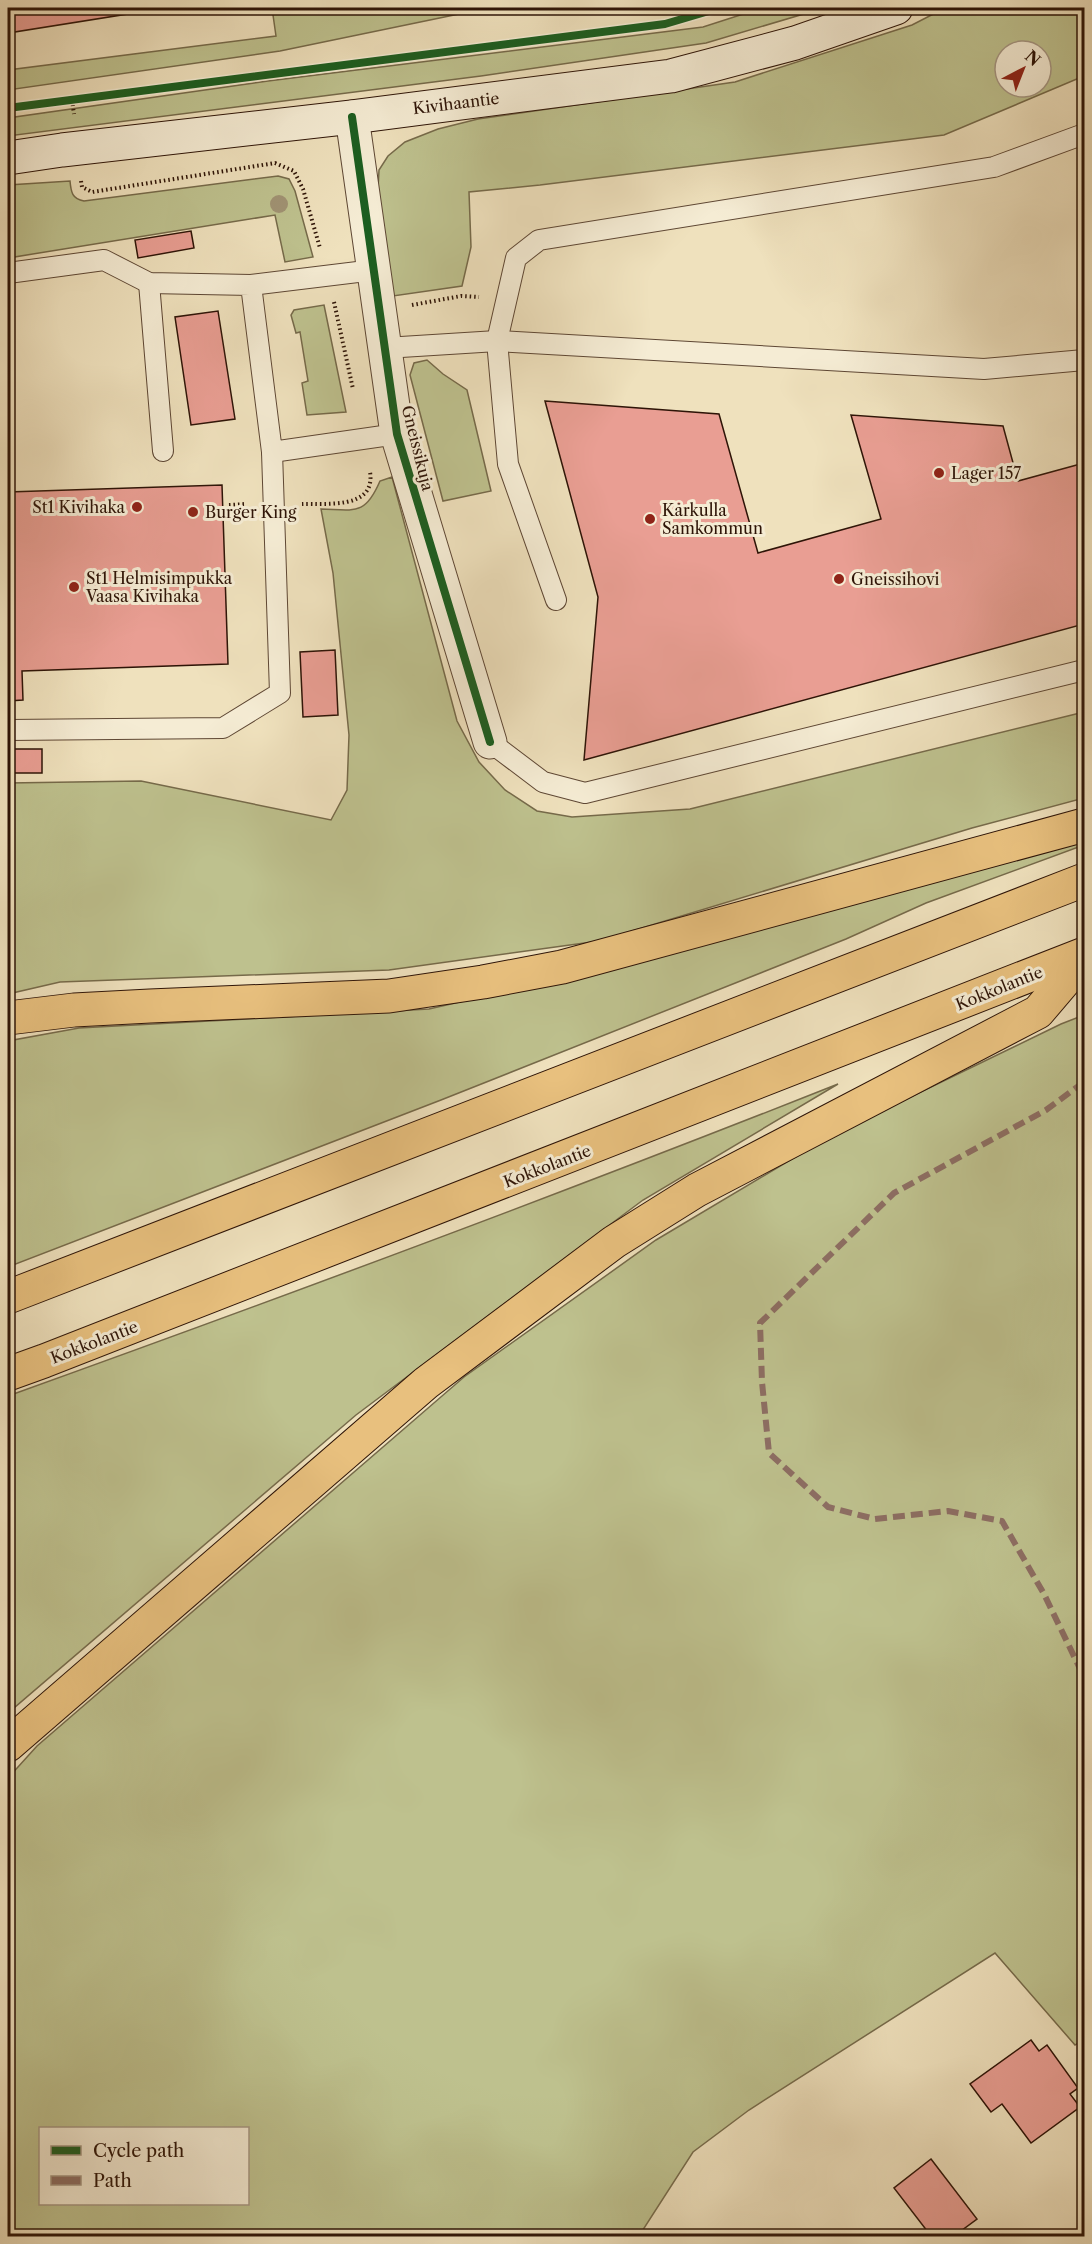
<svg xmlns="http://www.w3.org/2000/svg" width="1092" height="2244" font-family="'Libre Caslon Text',serif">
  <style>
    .green { fill: #bec18e; stroke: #766a4a; stroke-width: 1.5; fill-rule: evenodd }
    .building { fill: #e99e93; stroke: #2e1407; stroke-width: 1.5 }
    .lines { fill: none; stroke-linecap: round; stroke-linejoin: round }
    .lane-casing { stroke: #5e4734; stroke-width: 22 }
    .street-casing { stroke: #5e4734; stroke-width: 35 }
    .secondary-casing { stroke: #2e1407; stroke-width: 35 }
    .highway-casing { stroke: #2e1407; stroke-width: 35 }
    .path { stroke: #2e1407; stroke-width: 4; stroke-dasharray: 1.5 3; stroke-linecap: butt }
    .lane { stroke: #f5ecd4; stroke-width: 20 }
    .street { stroke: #f5ecd4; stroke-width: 33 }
    .secondary { stroke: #f5ecd4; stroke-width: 33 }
    .highway { stroke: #e8c07e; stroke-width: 33 }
    .quiet { stroke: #8d6e63; stroke-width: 6; stroke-dasharray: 12 6; stroke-linecap: butt }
    .cycleway-casing { stroke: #f5ecd4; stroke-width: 11 }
    .cycleway { stroke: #1b5e20; stroke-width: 8 }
    .tree { fill: #a09273 }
    .poi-dot { fill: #8f2418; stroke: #f5ecd4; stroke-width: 2 }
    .labels { text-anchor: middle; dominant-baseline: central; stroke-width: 6; stroke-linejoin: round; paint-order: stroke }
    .street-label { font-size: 16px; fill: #2e1407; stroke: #f5ecd4 }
    .poi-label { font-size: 16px; fill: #2e1407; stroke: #f5ecd4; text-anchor: start }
  </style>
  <rect width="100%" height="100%" fill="#efe1bd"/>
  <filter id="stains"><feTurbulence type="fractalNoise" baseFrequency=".00333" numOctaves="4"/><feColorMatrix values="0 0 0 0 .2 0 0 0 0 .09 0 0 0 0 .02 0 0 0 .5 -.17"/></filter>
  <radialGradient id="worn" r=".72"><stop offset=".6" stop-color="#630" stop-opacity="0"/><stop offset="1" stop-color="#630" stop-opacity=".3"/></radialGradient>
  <g class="green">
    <path d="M272,8H488L280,51L8,90V70L276,36Z"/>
    <path d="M762,8H824L706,43L481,76L8,136V118L268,81L703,27Z"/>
    <path d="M945,8H1084V76L944,135L540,185L469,192L471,247L462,286L393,296L377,210L379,170L388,156L405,142L438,129L478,119L735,82L912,25ZM1005,51H1041V87H1005Z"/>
    <path d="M278,176L289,179L295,191L313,257L285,262L275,215L8,258V185L70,181C71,192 72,199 84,201Z"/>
    <path d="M324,305L346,412L307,415L302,383L308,381L300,332L296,333L291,315L294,310Z"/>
    <path d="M427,360L443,374L467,390L491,491L443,501L410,375L414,363Z"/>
    <path d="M392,477L457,721L479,762L505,790L537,811L572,817L690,809L1084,712V798L972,828L599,941L389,970L60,982L8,994V783L141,781L331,820L347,790L349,735L333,573L321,509C355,510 365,516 380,481Z"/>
    <path d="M1084,841V845L926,903L846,939L441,1100L8,1267V1041L79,1028L429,1009L556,980Z"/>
    <path d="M1084,1015V2039L1075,2045L995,1953L749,2110L693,2152L639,2236H8V1778L37,1746L464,1377L656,1240L834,1134L1061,1024ZM40,2128H248V2204H40Z"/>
    <path d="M838,1084L643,1200L356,1415L8,1713V1396C286,1296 563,1193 838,1084Z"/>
  </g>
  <g class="building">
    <path d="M8,8H159V9L8,33Z"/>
    <path d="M191,231L194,248L138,258L135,240Z"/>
    <path d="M218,311L235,419L191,425L175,317Z"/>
    <path d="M545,401L719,414L758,553L881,519L851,415L1003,426L1018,481L1084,463V624L584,760L598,597Z"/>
    <path d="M222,485L228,664L22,671L23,700L8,701V492Z"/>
    <path d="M335,650L338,715L303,717L300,652Z"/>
    <rect x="8" y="749" width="34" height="24"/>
    <path d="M1031,2040L1039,2051L1047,2045L1078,2088L1070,2094L1080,2107L1031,2143L1002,2104L991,2112L970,2084Z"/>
    <path d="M931,2159L977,2219L954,2236H931L894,2188Z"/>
  </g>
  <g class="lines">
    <g class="lane-casing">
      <g id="lane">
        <path d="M8,273L104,260L149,283L251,285L272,452L397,434"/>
        <path d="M149,283L163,451"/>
        <path d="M251,285L374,270"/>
        <path d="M385,348L497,341L984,369L1084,360"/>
        <path d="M556,600L508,464L497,341L516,258L539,240L994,167L1084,134"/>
        <path d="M8,730L223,728L280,693L272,452"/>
        <path d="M490,742L543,782L585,793L1084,670"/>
      </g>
    </g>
    <g class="street-casing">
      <path id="street" d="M352,117L397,434L490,742"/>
    </g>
    <g class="secondary-casing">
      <path id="secondary" d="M8,158L62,150L352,117L671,76L795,43L896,8"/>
    </g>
    <g class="highway-casing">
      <g id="highway">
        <path d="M8,1018L74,1010L150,1006L389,996L483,982L562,967L1084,825"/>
        <path d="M8,1297L1084,880"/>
        <path d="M8,1374L44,1361L1084,954"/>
        <path d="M8,1745L426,1383L614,1242L697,1190L1038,1012L1084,958"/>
      </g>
    </g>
    <g class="path">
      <path d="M72,100L74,114"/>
      <path d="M81,181L82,187L92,192L275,163L294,171L303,189L320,248"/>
      <path d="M334,302L353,389"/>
      <path d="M412,305L461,296L479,297"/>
      <path d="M302,504C325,503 376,510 370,472"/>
      <path d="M229,505L246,504"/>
    </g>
    <use href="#lane" class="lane"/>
    <use href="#street" class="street"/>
    <use href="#secondary" class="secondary"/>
    <use href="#highway" class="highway"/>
    <path class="quiet" d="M1084,1082L1046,1110L894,1193L760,1323L762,1382L769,1453L828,1507L875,1519L948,1511L1002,1521L1044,1594L1084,1677"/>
    <g class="cycleway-casing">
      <g id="cycleway">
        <path d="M8,108L665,24L719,8"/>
        <path d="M352,117L397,434L490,742"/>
      </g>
    </g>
    <use href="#cycleway" class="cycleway"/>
  </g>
  <circle class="tree" cx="279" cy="204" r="9"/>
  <g class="poi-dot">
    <circle cx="939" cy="473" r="6"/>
    <circle cx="137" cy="507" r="6"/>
    <circle cx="193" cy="512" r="6"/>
    <circle cx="650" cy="519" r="6"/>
    <circle cx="839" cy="579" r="6"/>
    <circle cx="74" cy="587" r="6"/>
  </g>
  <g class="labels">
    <g class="street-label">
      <text transform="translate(456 103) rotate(-7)">Kivihaantie</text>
      <text transform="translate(418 448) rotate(76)">Gneissikuja</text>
      <text transform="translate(999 988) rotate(-22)">Kokkolantie</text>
      <text transform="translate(547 1166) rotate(-21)">Kokkolantie</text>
      <text transform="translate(94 1342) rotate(-21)">Kokkolantie</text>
    </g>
    <g class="poi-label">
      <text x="951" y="473">Lager 157</text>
      <text x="125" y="507" text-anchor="end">St1 Kivihaka</text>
      <text x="662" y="510">Kårkulla<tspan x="662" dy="18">Samkommun</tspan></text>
      <text x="205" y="512">Burger King</text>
      <text x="86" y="578">St1 Helmisimpukka<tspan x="86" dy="18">Vaasa Kivihaka</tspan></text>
      <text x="851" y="579">Gneissihovi</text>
    </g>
  </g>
  <rect width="1092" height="2244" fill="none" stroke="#efe1bd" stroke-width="30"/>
  <rect x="9" y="9" width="1074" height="2226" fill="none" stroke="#2e1407" stroke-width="3"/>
  <rect x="15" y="15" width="1062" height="2214" fill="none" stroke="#2e1407" stroke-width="1.5"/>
  <rect x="39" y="2127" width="210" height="78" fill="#f5ecd4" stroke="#a59682" stroke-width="1.5"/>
  <rect x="51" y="2146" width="30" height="9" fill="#1b5e20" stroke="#a59682" stroke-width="1.5"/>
  <text x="93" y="2157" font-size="18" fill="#2e1407">Cycle path</text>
  <rect x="51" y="2176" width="30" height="9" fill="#8d6e63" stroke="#a59682" stroke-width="1.5"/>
  <text x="93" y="2187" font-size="18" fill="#2e1407">Path</text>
  <g transform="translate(1023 69) rotate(42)"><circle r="28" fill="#f5ecd4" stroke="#a59682" stroke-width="1.5"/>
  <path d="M0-4.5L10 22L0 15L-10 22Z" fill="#8f2418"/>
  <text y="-9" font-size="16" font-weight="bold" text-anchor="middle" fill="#2e1407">N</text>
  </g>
  <rect width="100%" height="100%" filter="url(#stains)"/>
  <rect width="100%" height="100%" fill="url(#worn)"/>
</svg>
